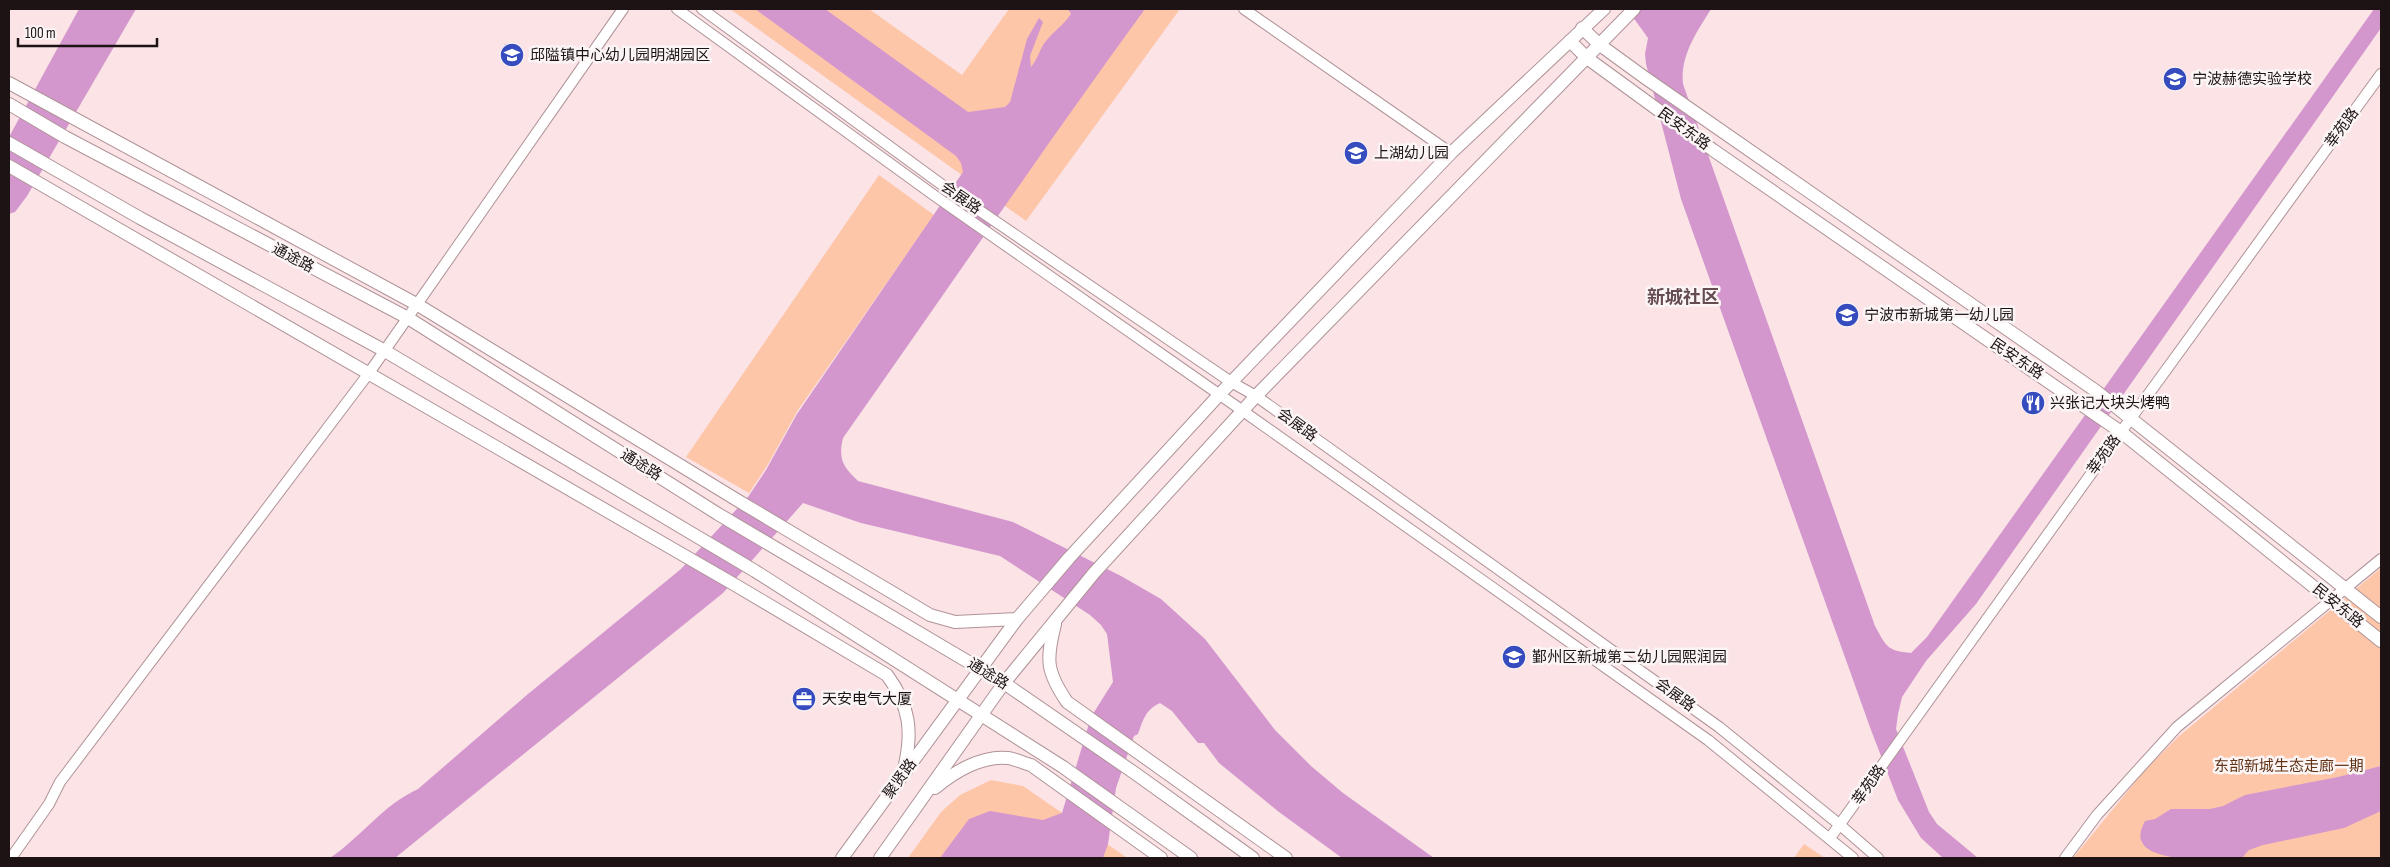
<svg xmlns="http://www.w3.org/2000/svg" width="2390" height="867" font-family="'Sofia Sans Condensed','Noto Sans SC',sans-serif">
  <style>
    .green { fill: #fec6a9 }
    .water { fill: #d397ce }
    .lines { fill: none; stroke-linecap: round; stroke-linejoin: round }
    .minor-casing { stroke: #af9397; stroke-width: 12 }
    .major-casing { stroke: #af9397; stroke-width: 14 }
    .minor { stroke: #fff; stroke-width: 10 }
    .major { stroke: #fff; stroke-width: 12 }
    .labels { text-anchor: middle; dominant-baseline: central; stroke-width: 5; stroke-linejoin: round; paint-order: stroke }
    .poi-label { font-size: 15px; fill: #1d1314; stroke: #fbf5f6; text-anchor: start }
    .street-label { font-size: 15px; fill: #1d1314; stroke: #fbf5f6 }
    .park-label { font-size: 15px; fill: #623317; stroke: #fbf5f6 }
    .quarter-label { font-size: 18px; font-weight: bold; fill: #654c50; stroke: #fbf5f6 }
  </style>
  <rect width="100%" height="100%" fill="#fbe3e6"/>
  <g class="green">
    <path d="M730,9H869L962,75L1009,9H1180L1026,221Z"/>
    <path d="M879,175L934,215L798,410L767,466L749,493L686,457Z"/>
    <path d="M2381,568V858H2073L2145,770L2178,737Z"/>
    <path d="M991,780L1023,786L1126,857L908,858L941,812L960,795Z"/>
    <path d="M1804,844L1825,858H1794Z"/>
  </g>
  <g class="water">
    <path d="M79,9H136L27,196L15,212L9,214V137Z"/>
    <path d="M755,9H825L968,112L1005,107L1010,102L1027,39L1039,18L1043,22L1030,56L1031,67C1037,60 1039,52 1043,45C1051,33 1063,26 1071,14L1068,9H1145C1042,150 944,295 843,438C838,459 843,467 858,481L1013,522L1121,576L1161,599L1205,639L1275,730L1311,766L1343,793L1434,858H1342L1279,812L1219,763L1204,743H1198L1172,711L1160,703C1146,709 1143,720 1138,734L1134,736L1116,788L1108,844L1103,858H940L969,819L990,811L1043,820L1062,813L1091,717L1113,682L1107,634L1101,625L1090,615L1000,556L861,523L803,503L723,593L395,858H330C361,837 383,805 418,789L528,694L681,569L748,497L766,470L797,414L963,172L961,163L956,156Z"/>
    <path d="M1627,9H1711C1697,32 1680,55 1683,84L1875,626C1886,646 1887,651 1911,653L1927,637L2374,9H2381V28L1976,604L1926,661L1902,697L1898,714L1896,729L1929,812L1937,824L1978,858H1943L1921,838L1898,800L1871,730L1681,199L1646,64L1645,54L1648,38Z"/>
    <path d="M2381,766V811L2344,828L2263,845L2249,850L2242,858C2220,858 2149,865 2141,840C2139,833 2142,827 2145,821L2155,819L2171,809H2210L2223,806L2245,795L2338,777Z"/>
  </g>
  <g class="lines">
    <g class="minor-casing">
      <g id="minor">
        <path d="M677,9L935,196L1243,411L1708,740L1853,858"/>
        <path d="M702,9L945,187L1231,382L1256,396L1719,727L1840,825L1878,858"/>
        <path d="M1244,9L1451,153"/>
        <path d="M1830,838L2121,432L2381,74"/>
        <path d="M11,858L49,804L60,782L369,373L623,9"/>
        <path d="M2065,858L2097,815L2177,727L2381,559"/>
      </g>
    </g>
    <g class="major-casing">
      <g id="major">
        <path d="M1582,28L1600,45L1644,77L2096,391L2381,617"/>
        <path d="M1570,41L1587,58L1713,150L2121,432L2381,641"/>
        <path d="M9,83L418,305L737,500L930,615L955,622L1017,619"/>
        <path d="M9,104L65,137L408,318L718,514L1004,683L1136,774L1253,858"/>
        <path d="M9,143L140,218L385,351L755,571L1063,767L1191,858"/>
        <path d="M9,166L737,586L887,675C910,706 913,732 904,769"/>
        <path d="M1055,624C1046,660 1046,671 1067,702L1286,858"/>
        <path d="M935,788C954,772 982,755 1008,758C1015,759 1024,763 1031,765L1161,858"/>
        <path d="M842,858L1017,619L1069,558L1219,395L1451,153L1604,9"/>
        <path d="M880,858L1004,683L1094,573L1256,396L1634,9"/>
      </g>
    </g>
    <use href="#minor" class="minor"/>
    <use href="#major" class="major"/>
  </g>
  <defs>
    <g id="school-disc" transform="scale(1.25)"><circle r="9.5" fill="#364bbe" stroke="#fbf5f6"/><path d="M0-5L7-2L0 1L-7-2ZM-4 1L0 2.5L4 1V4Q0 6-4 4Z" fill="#fff"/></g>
    <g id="restaurant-disc" transform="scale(1.25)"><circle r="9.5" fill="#364bbe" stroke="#fbf5f6"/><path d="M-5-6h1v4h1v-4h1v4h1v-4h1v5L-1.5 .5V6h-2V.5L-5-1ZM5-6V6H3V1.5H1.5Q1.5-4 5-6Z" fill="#fff"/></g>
    <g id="office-disc" transform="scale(1.25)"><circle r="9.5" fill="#364bbe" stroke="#fbf5f6"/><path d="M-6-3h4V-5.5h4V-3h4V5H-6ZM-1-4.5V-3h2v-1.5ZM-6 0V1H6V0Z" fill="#fff"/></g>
  </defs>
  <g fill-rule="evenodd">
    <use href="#school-disc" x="512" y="55"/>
    <use href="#school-disc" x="2175" y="79"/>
    <use href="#school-disc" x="1356" y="153"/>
    <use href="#school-disc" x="1847" y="315"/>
    <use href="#restaurant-disc" x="2033" y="403"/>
    <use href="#school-disc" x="1514" y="657"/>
    <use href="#office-disc" x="804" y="699"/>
  </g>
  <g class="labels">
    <g class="poi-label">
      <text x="530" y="55">邱隘镇中心幼儿园明湖园区</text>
      <text x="2192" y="79">宁波赫德实验学校</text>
      <text x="1374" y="153">上湖幼儿园</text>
      <text x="1864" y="315">宁波市新城第一幼儿园</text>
      <text x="2050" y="403">兴张记大块头烤鸭</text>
      <text x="1532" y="657">鄞州区新城第二幼儿园熙润园</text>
      <text x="822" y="699">天安电气大厦</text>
    </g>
    <g class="street-label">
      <text transform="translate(2342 128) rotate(-54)">莘苑路</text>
      <text transform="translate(1684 129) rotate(36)">民安东路</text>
      <text transform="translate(961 198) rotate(35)">会展路</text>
      <text transform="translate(293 258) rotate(28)">通途路</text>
      <text transform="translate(2017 359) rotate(34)">民安东路</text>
      <text transform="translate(1297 425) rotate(36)">会展路</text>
      <text transform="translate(2104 455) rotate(-54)">莘苑路</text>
      <text transform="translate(641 465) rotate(32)">通途路</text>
      <text transform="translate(2338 606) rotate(39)">民安东路</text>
      <text transform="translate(988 674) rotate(32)">通途路</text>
      <text transform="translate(1675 695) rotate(36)">会展路</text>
      <text transform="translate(900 779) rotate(-54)">聚贤路</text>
      <text transform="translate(1869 785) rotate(-55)">莘苑路</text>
    </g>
    <g class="park-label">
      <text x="2289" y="766">东部新城生态走廊一期</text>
    </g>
    <g class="quarter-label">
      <text x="1683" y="297">新城社区</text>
    </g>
  </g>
  <rect width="2390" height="867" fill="none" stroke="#1d1314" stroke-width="20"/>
  <path d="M18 38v8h139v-8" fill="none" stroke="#1d1314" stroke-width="2.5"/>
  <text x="25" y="38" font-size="15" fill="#1d1314" stroke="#fbf5f6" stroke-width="4" paint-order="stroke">100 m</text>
</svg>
